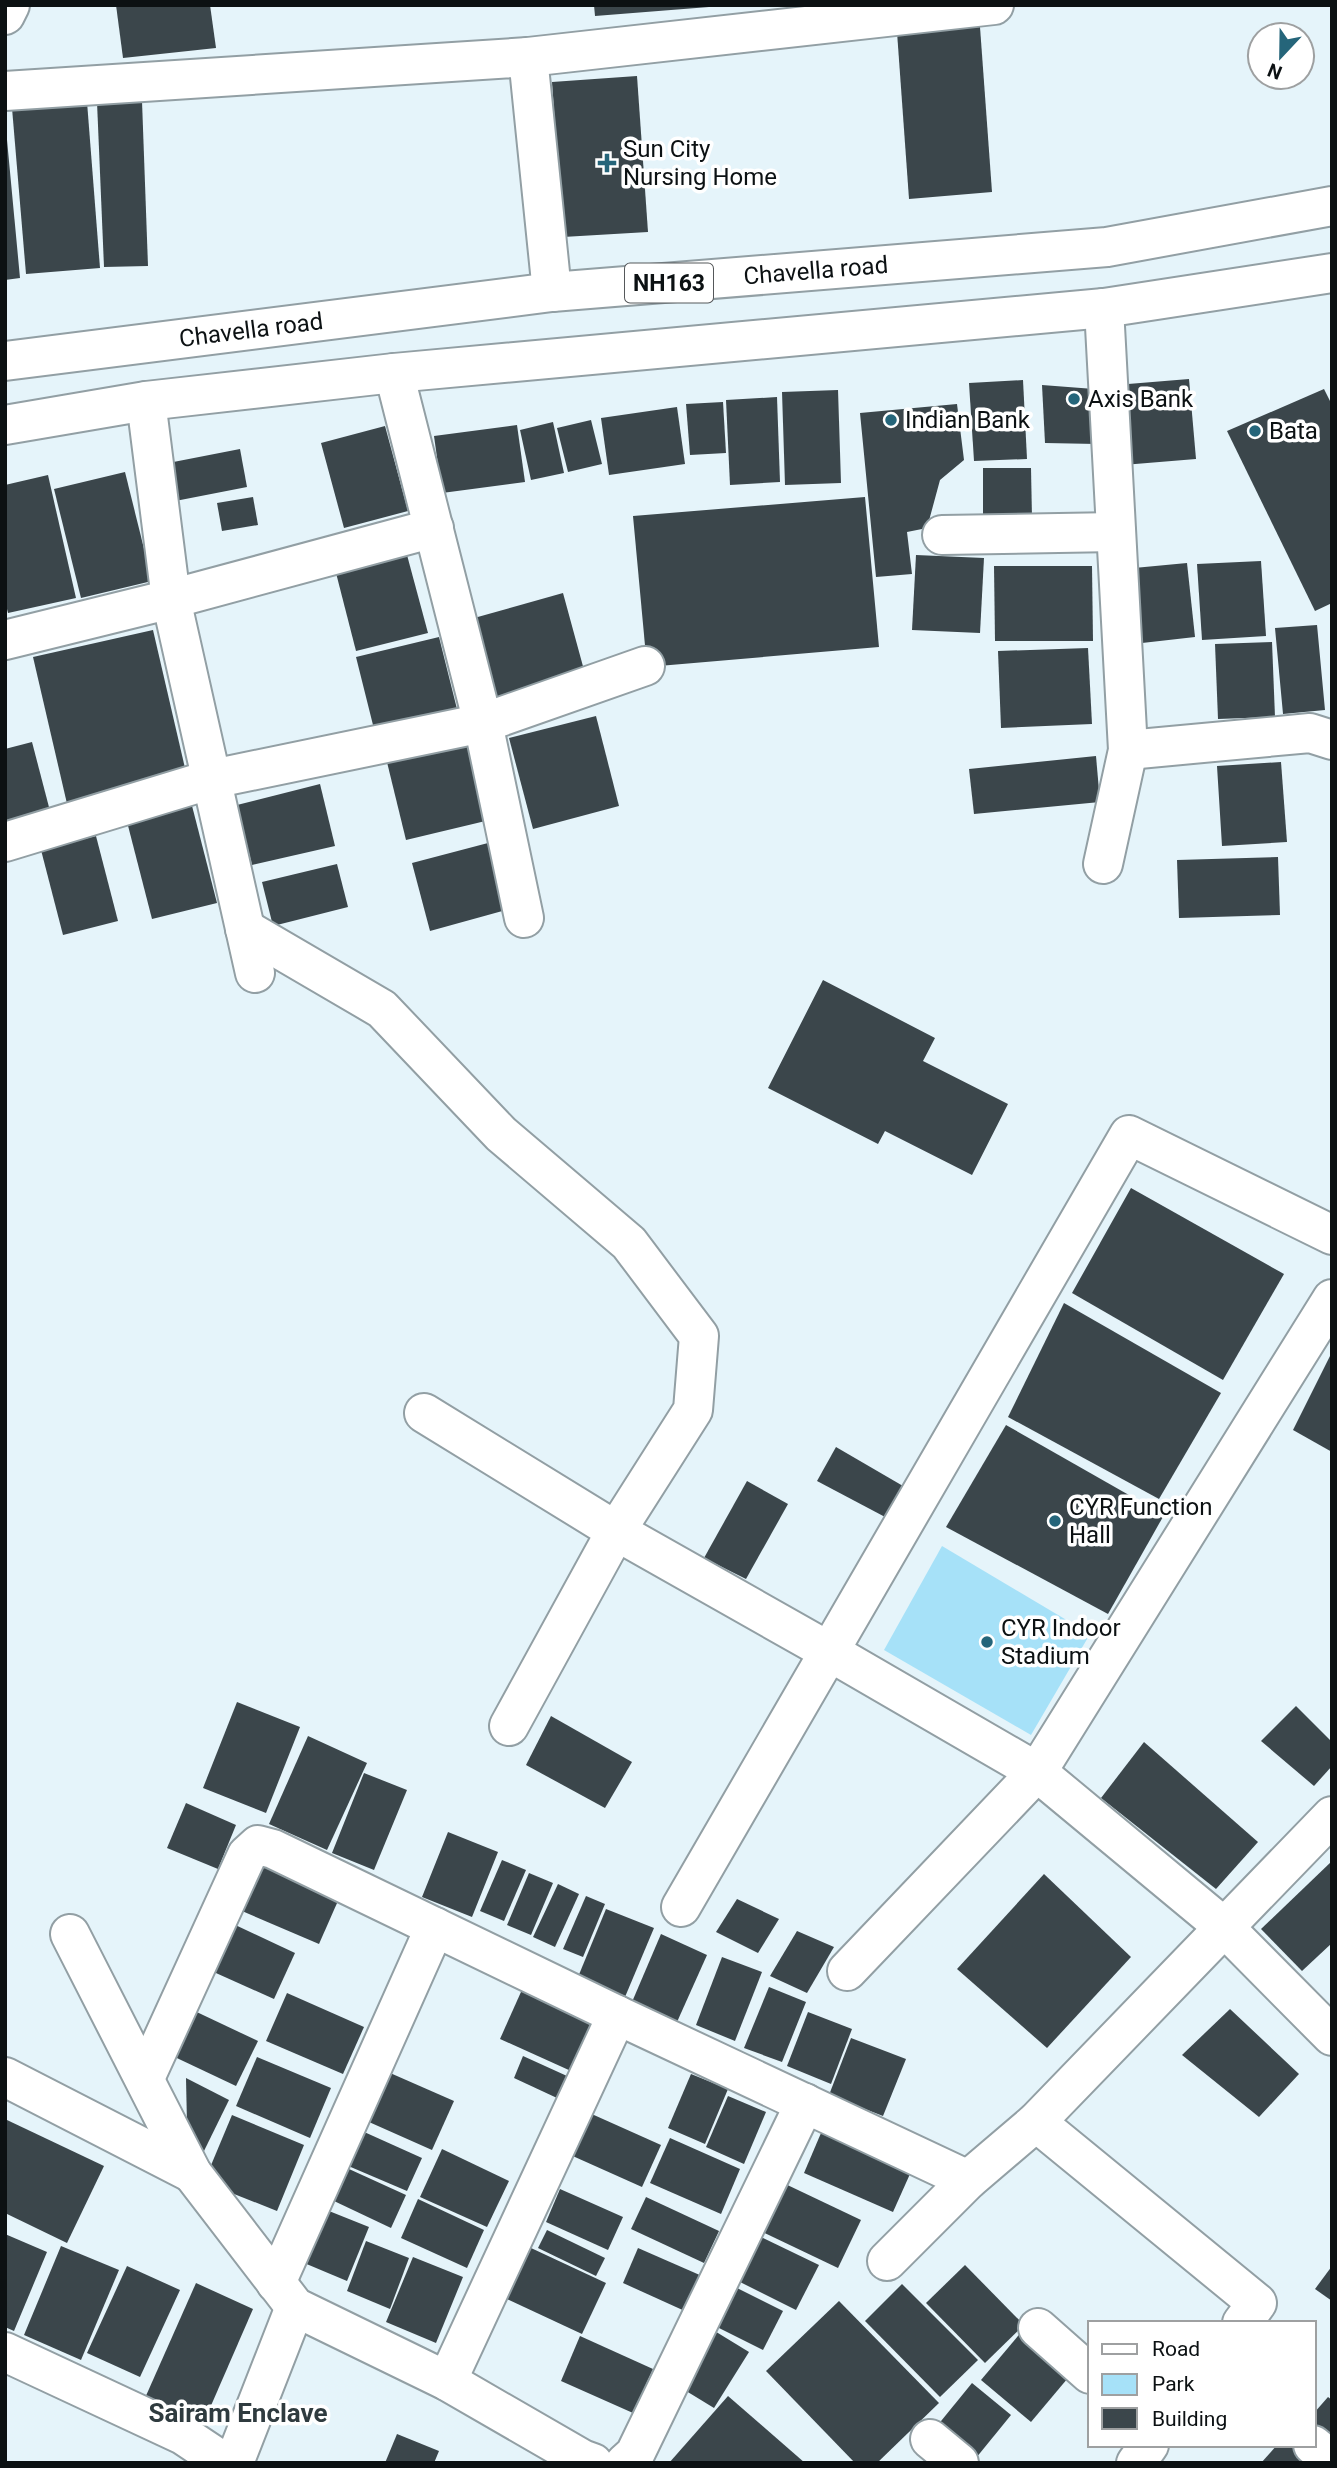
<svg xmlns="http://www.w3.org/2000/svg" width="1337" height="2468" font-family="Roboto,sans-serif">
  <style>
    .green { fill: #a6e1f8 }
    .building { fill: #3b464b }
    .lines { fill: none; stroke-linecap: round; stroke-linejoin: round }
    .minor-casing { stroke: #929fa4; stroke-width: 42 }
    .highway-casing { stroke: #929fa4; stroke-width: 42 }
    .minor { stroke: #fff; stroke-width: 38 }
    .highway { stroke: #fff; stroke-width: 38 }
    .poi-dot { fill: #25657a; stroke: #fff; stroke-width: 2.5 }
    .labels { text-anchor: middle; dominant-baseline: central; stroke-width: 7; stroke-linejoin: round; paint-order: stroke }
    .shield { fill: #fff; stroke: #55585a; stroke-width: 2 }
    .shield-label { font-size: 23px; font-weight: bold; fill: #0c1113 }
    .poi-label { font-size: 24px; fill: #0c1113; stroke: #fff; text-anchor: start }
    .street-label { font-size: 24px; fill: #0c1113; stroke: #fff }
    .neighbourhood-label { font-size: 26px; font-weight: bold; fill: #2f3b3f; stroke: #fff }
  </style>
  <rect width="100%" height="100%" fill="#e5f4fa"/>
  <path class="green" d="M942,1546L1090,1634L1031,1735L884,1650Z"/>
  <g class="building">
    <path d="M116,5H210L216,48L123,58Z"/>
    <path d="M594,5H709V7L595,16Z"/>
    <path d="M980,27L992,192L909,199L897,32Z"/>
    <path d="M637,76L648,232L563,237L552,82Z"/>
    <path d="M142,101L148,266L104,267L97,102Z"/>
    <path d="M87,102L100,268L26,274L12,108Z"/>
    <path d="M5,140H7L20,278L5,280Z"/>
    <path d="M1189,379L1196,459L1123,465L1116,385Z"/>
    <path d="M1023,380L1027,459L974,461L969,383Z"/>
    <path d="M1042,385L1094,389L1097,444L1045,443Z"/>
    <path d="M1324,389L1332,405V603L1315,611L1227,431Z"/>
    <path d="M838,390L841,483L785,485L782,392Z"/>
    <path d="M777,397L780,482L730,485L726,400Z"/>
    <path d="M723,402L726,453L690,455L686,404Z"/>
    <path d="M957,404L964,460L940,480L927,528L907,532L912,574L876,577L860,413Z"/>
    <path d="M677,407L685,464L609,475L601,418Z"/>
    <path d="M591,420L602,464L568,472L557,428Z"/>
    <path d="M553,422L564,473L531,480L520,430Z"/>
    <path d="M517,425L525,482L442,493L434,436Z"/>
    <path d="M385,426L408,511L344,528L321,443Z"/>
    <path d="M240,449L247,487L165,503L158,465Z"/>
    <path d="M983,468H1031L1032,518L983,519Z"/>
    <path d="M125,472L152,581L81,598L54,489Z"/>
    <path d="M48,475L76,598L8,613L5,601V485Z"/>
    <path d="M253,497L258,525L222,531L217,503Z"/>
    <path d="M865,497L879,647L647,667L633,516Z"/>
    <path d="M407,555L428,633L356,651L336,573Z"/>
    <path d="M916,555L984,558L980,633L912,630Z"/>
    <path d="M1261,561L1266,636L1202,640L1197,564Z"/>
    <path d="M1187,563L1195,637L1142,643L1134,568Z"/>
    <path d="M994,566H1092L1093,641H995Z"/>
    <path d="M563,593L587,681L491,708L467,620Z"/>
    <path d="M1317,625L1325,710L1283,714L1275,628Z"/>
    <path d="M153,630L188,781L68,808L33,657Z"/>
    <path d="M439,637L457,709L374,729L356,657Z"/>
    <path d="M1272,642L1275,717L1218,719L1215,644Z"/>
    <path d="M1088,648L1092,724L1001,728L998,651Z"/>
    <path d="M596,716L619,806L533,829L509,738Z"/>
    <path d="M478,733L498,818L406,840L385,754Z"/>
    <path d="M32,742L50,811L5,823V749Z"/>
    <path d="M1096,756L1100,802L974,814L969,769Z"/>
    <path d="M1281,762L1287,842L1222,846L1217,766Z"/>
    <path d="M320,784L335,846L252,865L237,805Z"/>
    <path d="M190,798L217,903L152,919L125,814Z"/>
    <path d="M96,836L118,921L63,935L41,850Z"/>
    <path d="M488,843L506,910L430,931L412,863Z"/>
    <path d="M1278,857L1280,915L1179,918L1177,860Z"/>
    <path d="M337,864L348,907L273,926L262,882Z"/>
    <path d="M823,980L935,1038L923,1061L1008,1104L972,1175L885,1131L878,1144L768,1088Z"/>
    <path d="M1131,1188L1284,1274L1223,1380L1072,1293Z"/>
    <path d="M1064,1303L1221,1393L1159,1499L1008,1417Z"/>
    <path d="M1332,1352V1452L1293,1430Z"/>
    <path d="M1006,1425L1164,1515L1108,1614L946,1527Z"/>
    <path d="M836,1447L903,1486L887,1518L817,1481Z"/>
    <path d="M747,1481L788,1504L746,1579L704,1558Z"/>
    <path d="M237,1702L300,1727L266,1813L203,1788Z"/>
    <path d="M1296,1706L1332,1742V1766L1314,1786L1261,1741Z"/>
    <path d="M551,1716L632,1762L605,1808L526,1765Z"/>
    <path d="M308,1736L367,1763L327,1850L269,1824Z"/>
    <path d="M1144,1742L1258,1842L1216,1889L1101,1798Z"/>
    <path d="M364,1773L407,1790L374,1870L332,1853Z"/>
    <path d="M186,1803L236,1825L218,1869L167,1848Z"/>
    <path d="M448,1832L498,1852L472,1917L422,1897Z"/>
    <path d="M265,1860L341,1894L319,1944L242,1911Z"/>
    <path d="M502,1860L526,1870L504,1921L480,1911Z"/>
    <path d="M1332,1861V1943L1302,1971L1261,1929Z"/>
    <path d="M529,1873L553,1883L531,1935L507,1925Z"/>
    <path d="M1044,1874L1131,1957L1047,2048L957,1969Z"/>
    <path d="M558,1884L579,1894L555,1947L533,1937Z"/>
    <path d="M586,1896L605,1904L583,1957L563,1949Z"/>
    <path d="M737,1899L779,1919L758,1953L716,1932Z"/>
    <path d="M606,1909L654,1928L625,1997L578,1977Z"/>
    <path d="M229,1922L295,1953L274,1999L207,1969Z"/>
    <path d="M797,1931L834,1947L807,1993L770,1976Z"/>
    <path d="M661,1934L707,1955L677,2022L632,2002Z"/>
    <path d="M722,1957L762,1972L735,2041L696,2025Z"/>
    <path d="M525,1983L597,2016L571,2071L500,2039Z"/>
    <path d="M769,1987L806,2002L782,2062L744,2048Z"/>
    <path d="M287,1993L364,2027L343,2074L266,2041Z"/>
    <path d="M184,2006L258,2041L236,2086L162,2051Z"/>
    <path d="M1230,2009L1299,2074L1259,2117L1182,2055Z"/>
    <path d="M808,2012L852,2029L831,2084L787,2066Z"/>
    <path d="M851,2038L906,2059L883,2116L829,2095Z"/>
    <path d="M523,2056L567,2076L557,2098L514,2078Z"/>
    <path d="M257,2057L331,2088L310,2138L236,2106Z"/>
    <path d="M381,2069L454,2101L432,2150L360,2118Z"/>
    <path d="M691,2074L728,2089L705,2144L668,2128Z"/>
    <path d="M186,2078L229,2100L203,2153L187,2125Z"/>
    <path d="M728,2096L766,2112L744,2164L706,2147Z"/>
    <path d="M585,2111L661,2145L642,2187L566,2153Z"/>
    <path d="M232,2115L304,2145L277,2211L204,2182Z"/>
    <path d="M7,2120L104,2166L67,2243L5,2213Z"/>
    <path d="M824,2126L914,2165L893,2212L804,2173Z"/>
    <path d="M362,2131L422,2158L407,2191L346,2165Z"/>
    <path d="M670,2138L740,2169L721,2214L650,2183Z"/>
    <path d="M442,2149L509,2181L487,2227L420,2197Z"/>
    <path d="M349,2169L406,2195L391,2228L334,2201Z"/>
    <path d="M779,2181L861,2220L838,2268L756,2229Z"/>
    <path d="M560,2189L623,2217L608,2250L546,2222Z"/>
    <path d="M646,2197L719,2231L704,2263L631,2229Z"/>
    <path d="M418,2199L484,2230L467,2268L401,2238Z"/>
    <path d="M319,2207L369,2227L347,2281L297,2260Z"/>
    <path d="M547,2230L605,2258L596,2276L538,2248Z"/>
    <path d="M5,2234L47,2252L14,2331L5,2327Z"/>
    <path d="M755,2234L819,2265L796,2310L732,2278Z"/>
    <path d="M366,2241L409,2258L390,2309L347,2291Z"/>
    <path d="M61,2246L119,2270L81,2360L24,2335Z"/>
    <path d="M531,2248L606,2283L582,2334L507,2299Z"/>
    <path d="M638,2248L702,2276L687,2312L623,2283Z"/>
    <path d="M413,2257L463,2277L436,2343L386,2322Z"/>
    <path d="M965,2265L1024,2325L985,2363L926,2303Z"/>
    <path d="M127,2266L180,2290L140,2377L87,2353Z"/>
    <path d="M1332,2266V2301L1315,2289Z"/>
    <path d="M196,2283L253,2309L203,2424L145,2398Z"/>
    <path d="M902,2284L978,2360L940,2397L865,2321Z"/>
    <path d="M733,2286L783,2311L763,2350L713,2325Z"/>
    <path d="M839,2301L939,2403L877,2463H855L766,2371Z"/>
    <path d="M713,2330L749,2352L714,2408L678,2386Z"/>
    <path d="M1023,2330L1073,2372L1031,2422L981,2380Z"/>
    <path d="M580,2336L653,2369L633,2413L561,2381Z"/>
    <path d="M972,2383L1011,2415L976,2458L937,2426Z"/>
    <path d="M728,2396L805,2463H669Z"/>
    <path d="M1328,2397L1332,2400V2438L1314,2424V2413Z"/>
    <path d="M397,2434L439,2451L434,2463H385Z"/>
    <path d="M1277,2445H1293L1314,2463H1261Z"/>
  </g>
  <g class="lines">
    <g class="minor-casing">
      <g id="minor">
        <path d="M5,15L10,5"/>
        <path d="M528,57L994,5"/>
        <path d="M5,91L528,57L552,292"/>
        <path d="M394,373L483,723L524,918"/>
        <path d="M146,401L171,599L255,973"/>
        <path d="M942,535L1116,532"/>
        <path d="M5,640L171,599L434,528"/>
        <path d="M1128,750L1310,733L1332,740"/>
        <path d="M5,842L212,779L483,723L645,666"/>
        <path d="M1103,864L1128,750L1104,308"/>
        <path d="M245,929L382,1009L501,1134L629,1243L699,1336L693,1410L616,1531L509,1726"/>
        <path d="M424,1413L616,1531L830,1652L1037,1772L1225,1928L1332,2036"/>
        <path d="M681,1907L1129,1135L1332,1235"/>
        <path d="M70,1934L192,2173L295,2307L447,2381L582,2459L593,2463"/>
        <path d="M847,1971L1037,1772L1332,1299"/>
        <path d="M5,2077L192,2173"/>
        <path d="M145,2078L247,1855L258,1845L273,1849L617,2015L968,2180"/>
        <path d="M1036,2122L1257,2303L1242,2323"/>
        <path d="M887,2261L968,2180L1036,2122L1332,1816"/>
        <path d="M276,2283L435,1927"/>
        <path d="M1038,2328L1090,2374"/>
        <path d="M5,2352L183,2435L225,2463"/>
        <path d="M447,2381L617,2015"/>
        <path d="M930,2439L959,2463"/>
        <path d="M1313,2445L1332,2461"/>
        <path d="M234,2463L295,2307"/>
        <path d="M625,2463L635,2454L805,2103"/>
        <path d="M1136,2463L1149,2445"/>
      </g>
    </g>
    <g class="highway-casing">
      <g id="highway">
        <path id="s1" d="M5,361L552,292L1107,247L1332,206"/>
        <path d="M5,425L146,401L394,373L1104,308L1332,273"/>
      </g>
    </g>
    <use href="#minor" class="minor"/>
    <use href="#highway" class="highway"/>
  </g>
  <g class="poi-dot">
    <path d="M603.5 152.5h7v7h7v7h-7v7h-7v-7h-7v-7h7z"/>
    <circle cx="1074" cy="399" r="7"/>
    <circle cx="891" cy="420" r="7"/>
    <circle cx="1255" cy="431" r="7"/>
    <circle cx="1055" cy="1521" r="7"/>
    <circle cx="987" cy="1642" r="7"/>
  </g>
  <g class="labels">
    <rect class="shield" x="625" y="263.5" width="88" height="39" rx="5"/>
    <g class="shield-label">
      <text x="669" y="283">NH163</text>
    </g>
    <g class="poi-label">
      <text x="623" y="149">Sun City<tspan x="623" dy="28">Nursing Home</tspan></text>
      <text x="1088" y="399">Axis Bank</text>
      <text x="905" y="420">Indian Bank</text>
      <text x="1269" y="431">Bata</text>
      <text x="1069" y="1507">CYR Function<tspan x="1069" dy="28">Hall</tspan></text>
      <text x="1001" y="1628">CYR Indoor<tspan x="1001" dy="28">Stadium</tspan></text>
    </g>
    <g class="street-label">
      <text stroke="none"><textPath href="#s1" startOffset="816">Chavella road</textPath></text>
      <text stroke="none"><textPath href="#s1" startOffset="248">Chavella road</textPath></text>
    </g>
    <g class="neighbourhood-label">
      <text x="238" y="2413">Sairam Enclave</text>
    </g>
  </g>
  <rect width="1337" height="2468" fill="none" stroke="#0c1113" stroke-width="14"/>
  <rect x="1088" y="2321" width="228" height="126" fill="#ffffff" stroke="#9ea0a1" stroke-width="2"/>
  <rect x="1102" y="2344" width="35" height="10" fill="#ffffff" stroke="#9ea0a1" stroke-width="2"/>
  <text x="1152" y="2356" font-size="21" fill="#0c1113">Road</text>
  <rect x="1102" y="2374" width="35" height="21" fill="#a6e1f8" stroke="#9ea0a1" stroke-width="2"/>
  <text x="1152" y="2391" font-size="21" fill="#0c1113">Park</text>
  <rect x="1102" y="2408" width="35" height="21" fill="#3b464b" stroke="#9ea0a1" stroke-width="2"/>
  <text x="1152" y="2426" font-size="21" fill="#0c1113">Building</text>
  <g transform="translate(1281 56) rotate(202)"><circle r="33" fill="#ffffff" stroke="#9ea0a1" stroke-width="2"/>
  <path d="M0-5L12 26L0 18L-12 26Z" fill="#25657a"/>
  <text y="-10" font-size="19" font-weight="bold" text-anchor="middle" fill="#0c1113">N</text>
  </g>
</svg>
